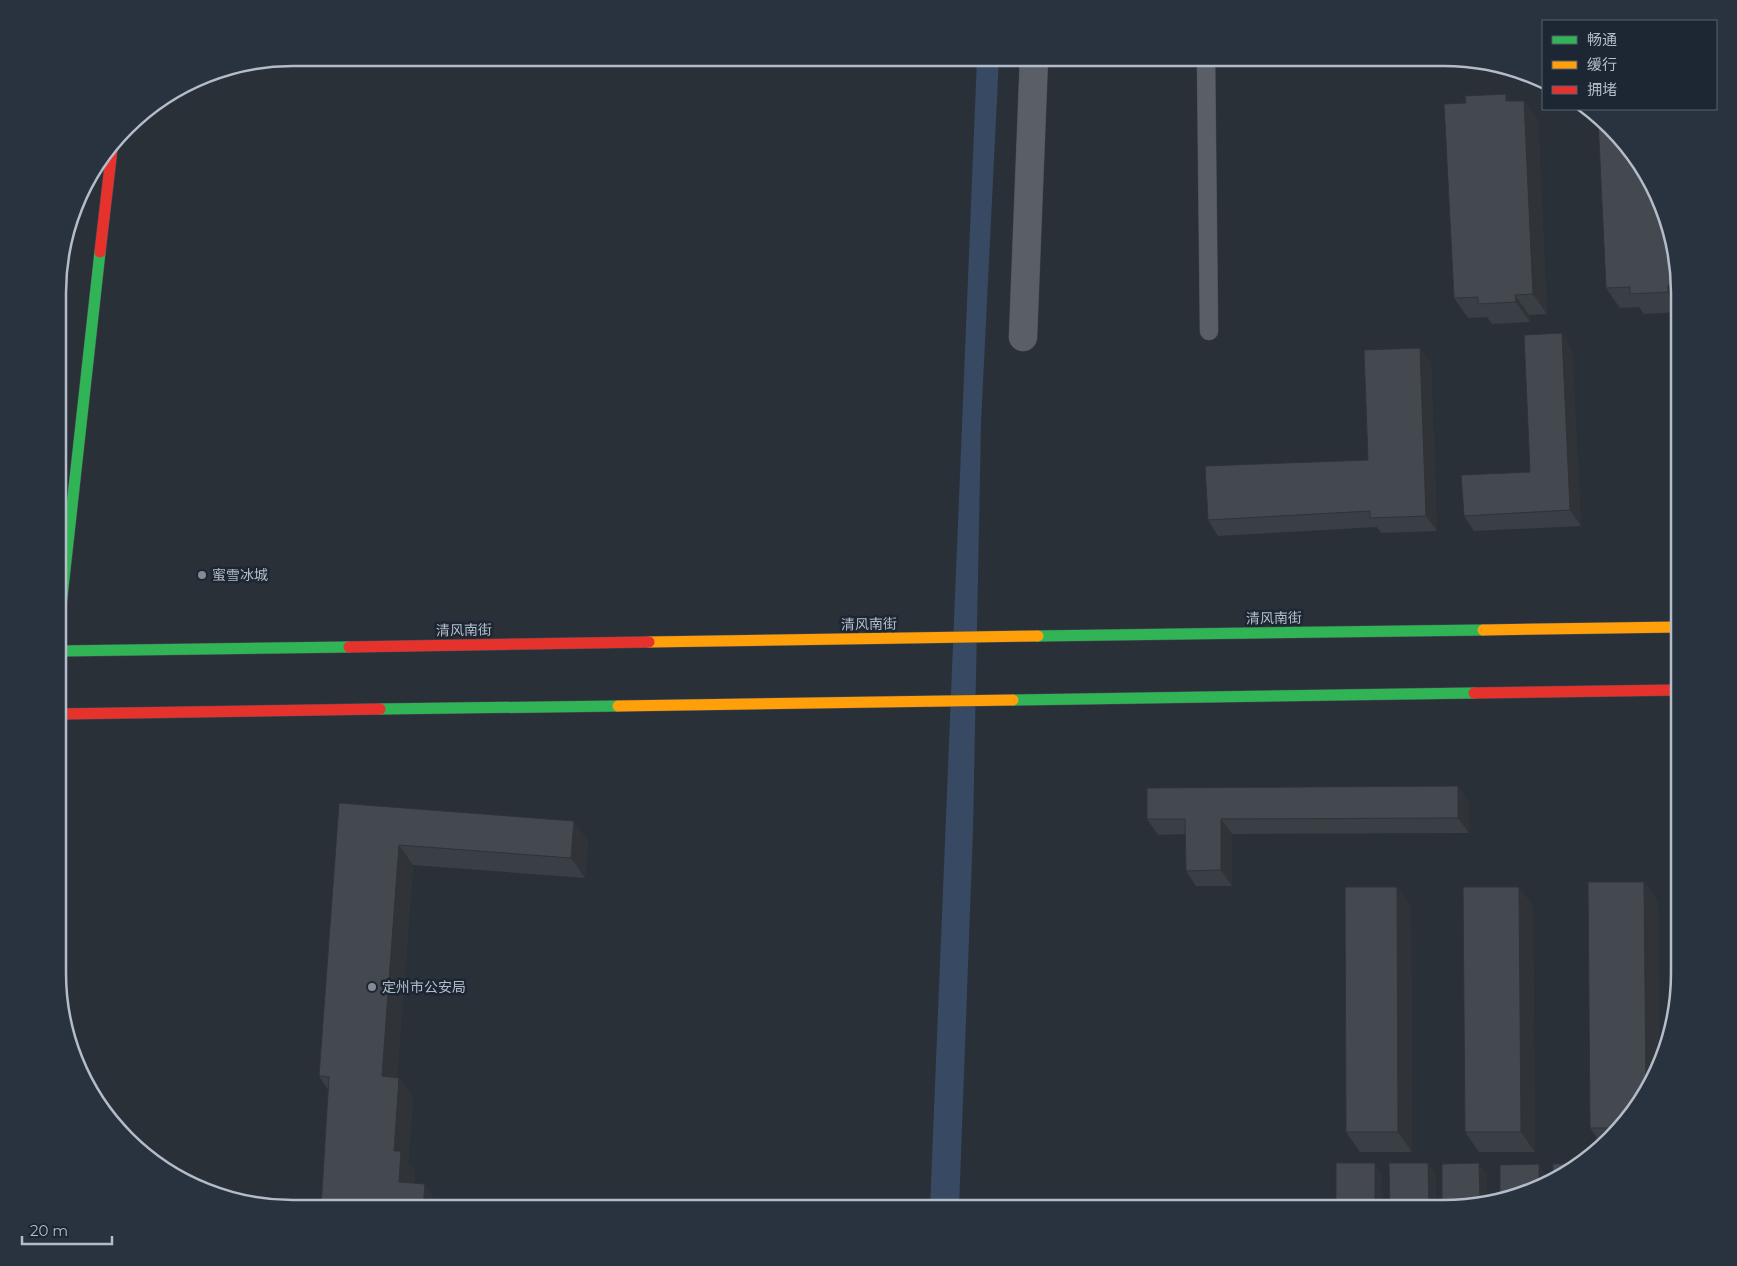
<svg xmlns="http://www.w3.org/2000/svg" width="1737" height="1266" font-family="Montserrat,'Noto Sans SC',sans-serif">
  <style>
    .water { fill: #384963 }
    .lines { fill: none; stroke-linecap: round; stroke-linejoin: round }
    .lane-casing { stroke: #484c53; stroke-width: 19 }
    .street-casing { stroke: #484c53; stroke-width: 29 }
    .fast-casing { stroke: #484c53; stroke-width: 12 }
    .slow-casing { stroke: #484c53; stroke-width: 12 }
    .jam-casing { stroke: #484c53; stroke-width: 12 }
    .lane { stroke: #5a5e66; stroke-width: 18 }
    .street { stroke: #5a5e66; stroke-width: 28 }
    .fast { stroke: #30b455; stroke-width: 11 }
    .slow { stroke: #ff9f0a; stroke-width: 11 }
    .jam { stroke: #e5322d; stroke-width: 11 }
    .wall { fill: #3a3f45 }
    .shaded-wall { fill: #303338 }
    .building { fill: #444950; stroke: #303338 }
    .poi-dot { fill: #848b96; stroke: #1d2633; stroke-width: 2 }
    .labels { text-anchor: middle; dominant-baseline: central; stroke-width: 5; stroke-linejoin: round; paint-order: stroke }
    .poi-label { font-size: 14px; fill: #b4bcc9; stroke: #1d2633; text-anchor: start }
    .street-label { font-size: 14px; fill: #b4bcc9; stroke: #1d2633 }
    .rim { fill: none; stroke: #b4bcc9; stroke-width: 2.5 }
  </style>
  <rect width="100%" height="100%" fill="#2a3038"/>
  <path class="water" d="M977,58H999L981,423L973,830L959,1208H930Z"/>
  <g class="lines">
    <g class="lane-casing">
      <path id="lane" d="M1206,58L1209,331"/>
    </g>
    <g class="street-casing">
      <path id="street" d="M1023,337L1034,58"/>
    </g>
    <g class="fast-casing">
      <g id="fast">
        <path d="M59,624L100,252"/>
        <path d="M1038,636L1483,630"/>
        <path d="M59,651L349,647"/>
        <path d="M1013,700L1474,693"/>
        <path d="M380,709L618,706"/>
      </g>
    </g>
    <g class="slow-casing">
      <g id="slow">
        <path d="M1483,630L1679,627"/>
        <path d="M649,642L1038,636"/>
        <path d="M618,706L1013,700"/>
      </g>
    </g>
    <g class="jam-casing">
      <g id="jam">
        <path d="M100,252L112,149"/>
        <path d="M349,647L649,642"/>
        <path d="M1474,693L1679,690"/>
        <path d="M59,714L380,709"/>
      </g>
    </g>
    <use href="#lane" class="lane"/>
    <use href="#street" class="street"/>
    <use href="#fast" class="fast"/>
    <use href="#slow" class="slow"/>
    <use href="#jam" class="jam"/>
  </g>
  <g class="wall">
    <path d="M1511,101H1524L1538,120L1547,314L1529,315L1530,322L1492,324L1487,317L1468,318L1454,298Z"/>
    <path d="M1679,278V312L1644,314L1639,307L1620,308L1606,288Z"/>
    <path d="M1420,348L1431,364L1437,531L1381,533L1377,527L1218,536L1208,520L1368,460Z"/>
    <path d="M1572,349L1581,526L1474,531L1464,516L1530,472Z"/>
    <path d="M1469,802V833L1232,834V886H1196L1186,871V834L1158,835L1147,819Z"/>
    <path d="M339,803L588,841L585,878L413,865L397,1078H399L413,1098L408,1162L415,1171L414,1183L438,1204L321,1208L328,1090L319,1076Z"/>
    <path d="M1644,882L1658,902L1659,1063L1631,1117L1600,1142L1590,1128Z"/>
    <path d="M1397,887L1411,907L1412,1152H1360L1346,1132Z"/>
    <path d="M1519,887L1533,907L1535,1152H1479L1465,1132Z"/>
  </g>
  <g class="shaded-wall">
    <path d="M1506,94L1520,114L1506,101Z"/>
    <path d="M1524,101L1538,120L1547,314L1533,294Z"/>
    <path d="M1668,285L1679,301V308L1668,292Z"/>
    <path d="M1515,295L1529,315L1530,322L1516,302Z"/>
    <path d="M1562,333L1572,349L1581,526L1570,510Z"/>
    <path d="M1420,348L1431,364L1437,531L1426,516Z"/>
    <path d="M1458,786L1469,802V833L1458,818Z"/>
    <path d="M1221,819L1232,834V886L1221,870Z"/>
    <path d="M574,821L588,841L585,878L571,858Z"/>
    <path d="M399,845L413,865L396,1096L382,1076Z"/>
    <path d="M1644,882L1658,902L1659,1063L1646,1089Z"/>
    <path d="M1397,887L1411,907L1412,1152L1398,1132Z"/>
    <path d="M1519,887L1533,907L1535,1152L1521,1132Z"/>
    <path d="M399,1078L413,1098L408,1162L415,1171L413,1202L399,1182L394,1151Z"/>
    <path d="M1375,1163L1382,1173L1383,1208H1375Z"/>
    <path d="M1428,1163L1436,1174V1208H1429Z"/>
    <path d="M1479,1163L1487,1174V1199L1480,1200Z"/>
    <path d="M1539,1164L1546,1175L1547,1185L1539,1186Z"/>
    <path d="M425,1184L438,1204V1208H423Z"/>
  </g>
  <g class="building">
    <path d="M1506,94V101H1524L1533,294L1515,295L1516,302L1478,304V297L1454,298L1444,104L1466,103L1465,96Z"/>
    <path d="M1598,119L1655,189L1679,278V284L1668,285V292L1630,294V287L1606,288Z"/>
    <path d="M1562,333L1570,510L1464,516L1461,475L1530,472L1524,335Z"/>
    <path d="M1420,348L1426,516L1370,518V511L1208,520L1205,466L1368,460L1364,350Z"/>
    <path d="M1458,786V818L1221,819V870L1186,871L1185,819H1147V788Z"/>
    <path d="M339,803L574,821L571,858L399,845L382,1076L399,1078L394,1151H401L399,1182L425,1184L423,1208H321L329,1077L319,1076Z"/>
    <path d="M1588,882H1644L1646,1089L1631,1117L1617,1128H1590Z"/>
    <path d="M1345,887H1397L1398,1132H1346Z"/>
    <path d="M1463,887H1519L1521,1132H1465Z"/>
    <rect x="1336" y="1163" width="39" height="45"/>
    <path d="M1389,1163H1428L1429,1208H1390Z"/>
    <path d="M1479,1163L1480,1200L1442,1208V1164Z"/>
    <path d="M1539,1164V1186L1500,1195V1165Z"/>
    <path d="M1553,1164H1573L1553,1180Z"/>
  </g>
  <g class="poi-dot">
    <circle cx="202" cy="575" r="5"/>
    <circle cx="372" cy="987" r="5"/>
  </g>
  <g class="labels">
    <g class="poi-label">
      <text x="212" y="575">蜜雪冰城</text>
      <text x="382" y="987">定州市公安局</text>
    </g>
    <g class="street-label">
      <text transform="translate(1274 618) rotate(-1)">清风南街</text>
      <text transform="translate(869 624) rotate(-1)">清风南街</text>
      <text transform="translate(464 630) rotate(-1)">清风南街</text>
    </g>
  </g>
  <path d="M0 0H1737V1266H0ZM293 66H1444A227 227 0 0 1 1671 293V973A227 227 0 0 1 1444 1200H293A227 227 0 0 1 66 973V293A227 227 0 0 1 293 66Z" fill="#29323f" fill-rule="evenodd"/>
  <path class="rim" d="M293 66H1444A227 227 0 0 1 1671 293V973A227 227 0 0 1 1444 1200H293A227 227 0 0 1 66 973V293A227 227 0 0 1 293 66Z"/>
  <rect x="1542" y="20" width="175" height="90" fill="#1d2633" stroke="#59626f"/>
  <rect x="1552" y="36" width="25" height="8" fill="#30b455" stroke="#59626f"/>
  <text x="1587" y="45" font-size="15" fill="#b4bcc9">畅通</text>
  <rect x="1552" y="61" width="25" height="8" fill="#ff9f0a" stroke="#59626f"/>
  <text x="1587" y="70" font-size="15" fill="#b4bcc9">缓行</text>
  <rect x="1552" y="86" width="25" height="8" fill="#e5322d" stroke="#59626f"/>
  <text x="1587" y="95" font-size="15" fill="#b4bcc9">拥堵</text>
  <path d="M22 1236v8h90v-8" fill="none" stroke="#b4bcc9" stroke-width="2.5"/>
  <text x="30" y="1236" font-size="15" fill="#b4bcc9" stroke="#1d2633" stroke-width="4" paint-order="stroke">20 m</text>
</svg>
